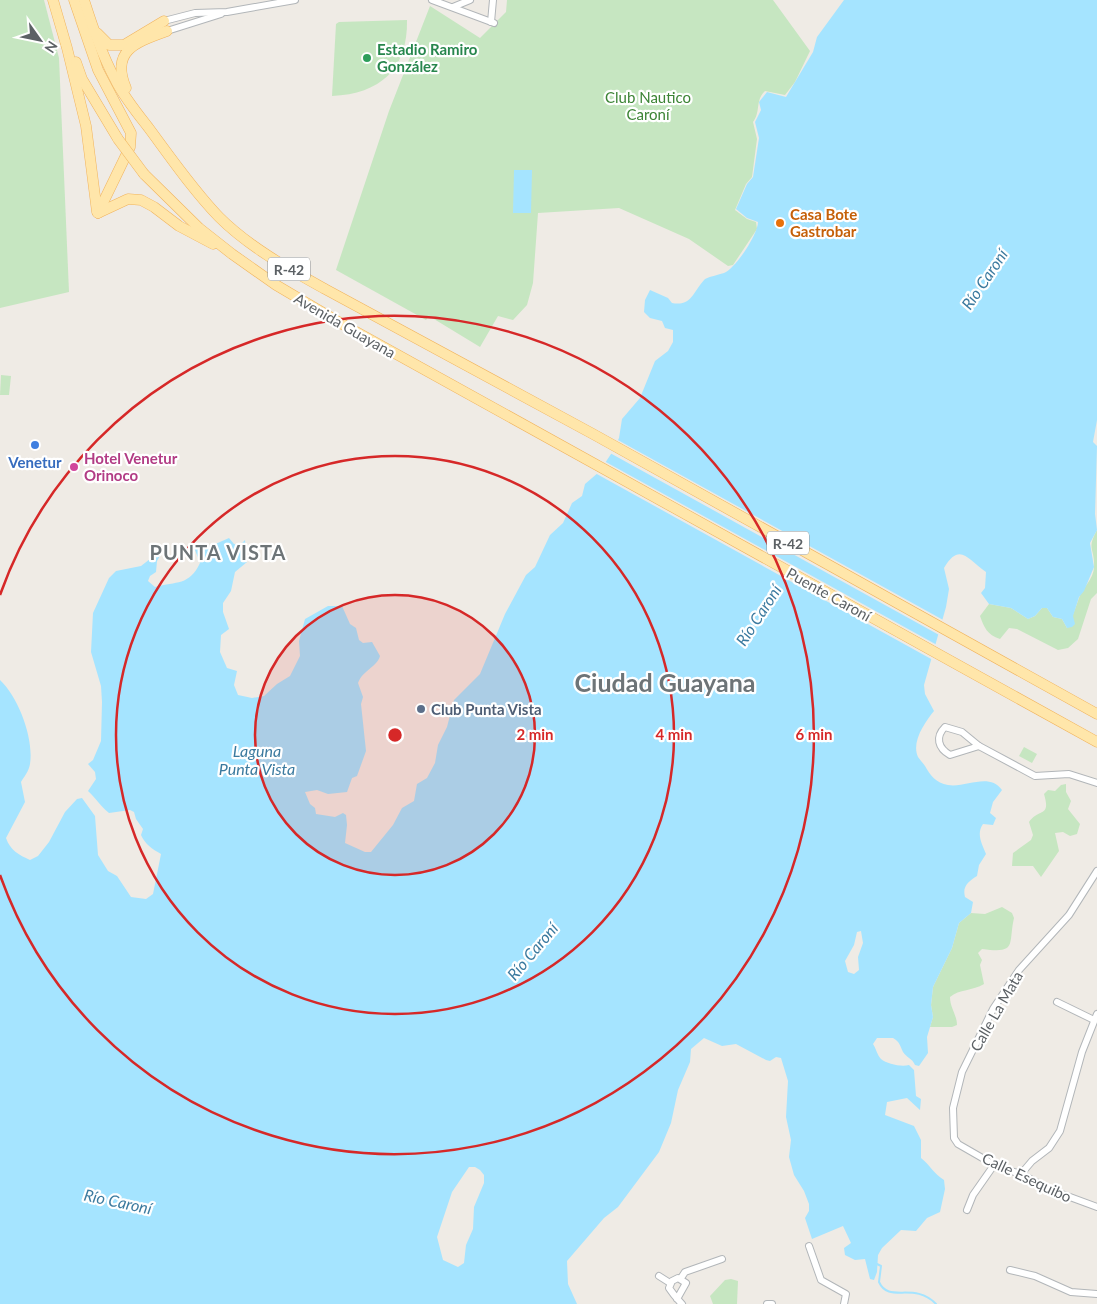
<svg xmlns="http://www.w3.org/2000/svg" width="1097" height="1304" font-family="Lato,sans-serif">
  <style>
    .green { fill: #c6e6c1 }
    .water { fill: #a5e4ff; fill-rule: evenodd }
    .pier { fill: #efebe5 }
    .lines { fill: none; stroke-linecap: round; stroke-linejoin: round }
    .stream { stroke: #a5e4ff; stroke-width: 2 }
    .street-casing { stroke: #b2b6b9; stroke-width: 8 }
    .primary-casing { stroke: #f1b35c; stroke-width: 11 }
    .street { stroke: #fff; stroke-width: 6 }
    .primary { stroke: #ffe6aa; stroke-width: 10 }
    .primary-bridge-casing { stroke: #f1b35c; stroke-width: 11; stroke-linecap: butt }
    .primary-bridge { stroke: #ffe6aa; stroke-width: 10 }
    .ring { fill: none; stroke: #d62828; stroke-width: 2.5 }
    .leisure-dot { fill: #2e9e5b; stroke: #fff; stroke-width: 2 }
    .food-dot { fill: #e8710a; stroke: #fff; stroke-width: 2 }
    .shop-dot { fill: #3f7fe0; stroke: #fff; stroke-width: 2 }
    .hotel-dot { fill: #d1479c; stroke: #fff; stroke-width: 2 }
    .service-dot { fill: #5c6f8a; stroke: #fff; stroke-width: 2 }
    .labels { text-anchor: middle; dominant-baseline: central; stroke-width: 4.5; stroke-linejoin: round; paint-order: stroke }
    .shield { fill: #fff; stroke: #8d9093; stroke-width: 1 }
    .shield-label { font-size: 14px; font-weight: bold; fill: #5c6165 }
    .leisure-label { font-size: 15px; font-weight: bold; fill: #27864d; stroke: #fff; text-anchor: start }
    .park-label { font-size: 15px; fill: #3c8435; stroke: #fff }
    .food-label { font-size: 15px; font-weight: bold; fill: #c56008; stroke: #fff; text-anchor: start }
    .street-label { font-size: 15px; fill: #5c6165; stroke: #fff }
    .hotel-label { font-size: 15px; font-weight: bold; fill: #b23c85; stroke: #fff; text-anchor: start }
    .shop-label { font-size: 15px; font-weight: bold; fill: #366cbe; stroke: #fff }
    .service-label { font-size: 15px; font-weight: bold; fill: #4e5e75; stroke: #fff; text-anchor: start }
    .water-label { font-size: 16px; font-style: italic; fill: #3b7a9f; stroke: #fff }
    .district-label { font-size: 20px; font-weight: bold; letter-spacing: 1px; fill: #6d7477; stroke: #fff }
    .town-label { font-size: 25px; font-weight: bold; fill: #6d7477; stroke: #fff }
    .centre { fill: #d62828; stroke: #fff; stroke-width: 2.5 }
    .ring-label { font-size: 15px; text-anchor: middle; font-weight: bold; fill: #d62828; stroke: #fff; stroke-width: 4.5; stroke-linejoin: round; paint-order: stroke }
  </style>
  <rect width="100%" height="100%" fill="#efebe5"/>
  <g class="green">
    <path d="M0,0H44L59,58L69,292L0,308Z"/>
    <path d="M507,0H773L810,51L795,82L785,95L765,91C755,100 761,112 753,122L757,139L752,177L746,184L735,210L747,219L756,222L757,229L733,265L728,266L689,239L619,208L538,213L533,283L527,305L513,320L498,316L480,347L429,316L426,320L336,270L389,111L430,6L480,38L506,12Z"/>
    <path d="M407,20C408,69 380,94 332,96L336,24L339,22Z"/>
    <path d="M1,375L11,376L9,395H0Z"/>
    <path d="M1097,530V593L1091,599L1078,639L1068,648L1058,650L1017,629L1009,628L1000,639C987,635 984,627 980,616L989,604L1011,608L1028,619L1035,616L1042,608H1047L1053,617L1062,619L1067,628C1072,618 1075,609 1079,598C1082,588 1094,579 1094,567C1095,548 1086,550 1097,530Z"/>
    <path d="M1024,747L1037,754L1032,763L1019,756Z"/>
    <path d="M1066,784V792L1071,801L1068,809L1080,824L1077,834L1070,836L1063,832L1055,833L1059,851L1041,877L1033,866H1012L1013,853L1031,840L1033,835L1029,822C1039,808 1051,818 1044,794L1048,790L1055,791L1061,785Z"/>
    <path d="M1002,907L1012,913L1014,918C1008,944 1018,954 982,949L978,953L982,960L980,965L984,984C973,991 959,989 950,997C950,1008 957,1015 957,1025L952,1027H930L933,1017L931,1005L933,987L952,948L959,923L971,913L985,914Z"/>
    <path d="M731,1279L738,1281L737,1304H713L710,1296L725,1280Z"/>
  </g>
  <g class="water">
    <path d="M844,0H1097V420L1093,442L1097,446L1095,514L1097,530L1090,543L1094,567L1084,591L1079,597L1073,616L1075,624L1072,627L1067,628L1062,619L1053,617L1047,608H1042L1035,616L1028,619L1011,608L989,604L981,593L985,588L986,572C968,560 960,541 944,568L949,589L946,607L924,685L925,694L934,711C925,722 911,742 918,757C920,760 923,763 925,766C930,775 936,783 948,785C966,788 989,772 1002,790L993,802L990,813L996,818L993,825L983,824C976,834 982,844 986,854L979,865L977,876C969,881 962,886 965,897L973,902L971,913L959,923L952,948L933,987L931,1005L933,1017L927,1037L928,1053L919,1066L915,1065C912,1058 907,1058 903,1052C900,1046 900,1042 893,1038H877L873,1044C876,1048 877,1055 881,1059C887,1064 901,1067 909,1065L914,1070L916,1096L921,1099L920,1110L907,1098L887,1102L885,1115L914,1126L921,1140V1158C930,1165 934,1174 944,1180L945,1189L940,1212L927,1218L916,1231L901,1230L882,1248L878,1255L877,1272L874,1280L870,1279L865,1259L855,1260L845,1255L844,1248L851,1243L843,1226L812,1239L805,1218L809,1211V1204L804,1191L794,1175L789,1157L791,1140L786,1117L788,1081L781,1058L776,1057L770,1061L766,1060L736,1044L722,1046L704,1038L691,1049L690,1062L678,1090L671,1123L659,1152L618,1207L604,1218L567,1261L568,1284L577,1304H0V680C19,698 34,739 30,764C29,771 24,777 21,782L25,802L6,838C10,850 19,855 30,860L38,856L49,842L65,812L77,799L82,798L95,816L98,855L108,871L117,876L131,897L146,899L153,894L161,854C152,849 145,844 141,835L143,829L136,819L134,812L130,810L109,813C100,806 96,798 88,791L96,779L95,772L88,764L93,760L101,741L102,702L101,686L91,652L93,613L109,578L116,571L141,566L159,552L161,554L157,561L156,572L150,576L148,581L155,587C177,581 189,586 200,563L192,542L204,549L229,538L234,544L240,545L245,540L247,562L235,572L231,591L223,603V612L229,629L221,635L220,652L227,668L237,671L234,685L238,695L252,698L264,696L277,684L290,676L300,656L299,641L305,619L328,606H342L350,624L356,628L359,640L363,643L372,642L380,656C377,667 363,670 358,683L363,697L361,704L366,751L357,776L352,778L347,792L328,794L317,790L305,792L310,804L315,808L316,814L335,817L343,813L346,815L347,825L345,843L365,852H371L393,825L402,808L414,801L417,784L427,778L435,763L438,745L447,727L454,700L480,674L505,614L526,575L535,567L550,535L563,523L572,503L582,496L585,484L599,472L613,451L619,438L622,419L640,398L655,361L668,351L673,342V330L665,328L662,321L650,318L644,312L645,300L650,290L668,298L672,303C692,307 694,290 705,279C711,276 718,275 724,273C736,268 758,234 758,222L747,218L736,209L747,184L753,177L759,138L755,122L761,110L759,102L767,92L786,97L813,52L817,37ZM861,931L863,943L858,957L859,970L854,974L848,972L845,961L854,945L857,932ZM469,1167H475L480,1170L484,1175V1183L474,1207L473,1229L466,1245L464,1263L458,1267L443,1260L437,1237L452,1192Z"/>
    <path d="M514,170H532L531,213H513Z"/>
  </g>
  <g class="pier">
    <path d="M616,439L945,621L941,636L610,453Z"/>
    <path d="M604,461L937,645L933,660L595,473Z"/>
  </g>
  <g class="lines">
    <path class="stream" d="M877,1264L881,1266L879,1282C889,1304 914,1281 936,1304"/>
    <g class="street-casing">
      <g id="street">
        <path d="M432,0L494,23"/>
        <path d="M453,7L470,0"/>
        <path d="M164,21L195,13L227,12L295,0"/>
        <path d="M491,22L493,0"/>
        <path d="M167,31L221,14"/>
        <path d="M945,727L962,732L979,746L950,755C938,748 935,737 945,727Z"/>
        <path d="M979,746L1035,776L1069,774L1097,783"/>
        <path d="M1097,871L1069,915L1019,970L993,1009L962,1072L953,1108L954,1138L958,1144L998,1167L1021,1174L1051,1190L1097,1207"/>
        <path d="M1057,1002L1094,1020"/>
        <path d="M1021,1174L1032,1161L1049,1148L1060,1131L1082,1052L1097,1014"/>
        <path d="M967,1210L973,1195L994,1165"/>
        <path d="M809,1246L821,1280L846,1294L844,1304"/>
        <path d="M1010,1270L1035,1276L1071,1292L1097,1294"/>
        <path d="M659,1276L670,1283"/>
        <path d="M681,1278L685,1272L722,1259"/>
        <path d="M677,1299L686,1283L678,1278L672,1281L669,1288C673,1294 677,1299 682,1304"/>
        <path d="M767,1304H772"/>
      </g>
    </g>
    <g class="primary-casing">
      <g id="primary">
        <path d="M53,0L67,48L86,126L97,212"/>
        <path d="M74,0L98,70L131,133L130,147L98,213"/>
        <path d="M84,0C93,28 102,55 116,81C124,97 137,113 148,127C171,158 193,190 219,217C249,247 289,269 325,289L593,434L1097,714"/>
        <path d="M97,33L109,45H124L164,21"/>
        <path d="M76,62L82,79L118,139"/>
        <path d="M126,88C110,50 137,42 167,31"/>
        <path d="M144,174L199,228L232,254L276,285L342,324L1097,742"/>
        <path d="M98,213L128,199L141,200L154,207L179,226L213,244"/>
      </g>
    </g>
    <use href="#street" class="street"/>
    <use href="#primary" class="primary"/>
    <g class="primary-bridge-casing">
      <path id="primary-bridge" d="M118,139L144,174"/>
    </g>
    <use href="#primary-bridge" class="primary-bridge"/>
  </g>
  <circle cx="395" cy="735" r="140" fill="#d62828" fill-opacity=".12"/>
  <g class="ring">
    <circle cx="395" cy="735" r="140"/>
    <circle cx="395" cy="735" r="279"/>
    <path d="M0 595A419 419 0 1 1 0 875"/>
  </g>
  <circle class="leisure-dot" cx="367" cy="58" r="5"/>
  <circle class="food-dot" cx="780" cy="223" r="5"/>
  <circle class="shop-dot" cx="35" cy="445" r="5"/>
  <circle class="hotel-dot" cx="74" cy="467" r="5"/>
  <circle class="service-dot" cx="421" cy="709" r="5"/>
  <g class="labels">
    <g class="shield">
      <rect x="268" y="257.5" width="42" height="23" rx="4"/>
      <rect x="767" y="531.5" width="42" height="23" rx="4"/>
    </g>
    <g class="shield-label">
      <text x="289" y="269">R-42</text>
      <text x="788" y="543">R-42</text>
    </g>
    <g class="leisure-label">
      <text x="377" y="49">Estadio Ramiro<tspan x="377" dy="17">González</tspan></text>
    </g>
    <g class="park-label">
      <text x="648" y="97">Club Nautico<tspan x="648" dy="17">Caroní</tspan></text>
    </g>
    <g class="food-label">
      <text x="790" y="214">Casa Bote<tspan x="790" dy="17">Gastrobar</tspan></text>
    </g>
    <g class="street-label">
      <text transform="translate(345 325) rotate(30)">Avenida Guayana</text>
      <text transform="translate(829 594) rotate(29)">Puente Caroní</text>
      <text transform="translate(996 1011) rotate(-60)">Calle La Mata</text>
      <text transform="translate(1027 1177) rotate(25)">Calle Esequibo</text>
    </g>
    <g class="hotel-label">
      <text x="84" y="458">Hotel Venetur<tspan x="84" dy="17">Orinoco</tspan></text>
    </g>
    <g class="shop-label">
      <text x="35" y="462">Venetur</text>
    </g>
    <g class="service-label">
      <text x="431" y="709">Club Punta Vista</text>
    </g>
    <g class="water-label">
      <text transform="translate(984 279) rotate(-56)">Río Caroní</text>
      <text transform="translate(758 615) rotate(-57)">Río Caroní</text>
      <text x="257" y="750">Laguna<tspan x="257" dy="18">Punta Vista</tspan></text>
      <text transform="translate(532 951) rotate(-50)">Río Caroní</text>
      <text transform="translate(118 1201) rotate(12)">Río Caroní</text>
    </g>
    <g class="district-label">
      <text x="218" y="552">PUNTA VISTA</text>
    </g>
    <g class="town-label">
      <text x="665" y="682">Ciudad Guayana</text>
    </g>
  </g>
  <circle cx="395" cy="735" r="8" class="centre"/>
  <g class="ring-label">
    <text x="535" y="740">2 min</text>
    <text x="674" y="740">4 min</text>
    <text x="814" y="740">6 min</text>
  </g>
  <g transform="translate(40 40) rotate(123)" stroke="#ffffff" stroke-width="4" paint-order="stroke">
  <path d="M0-4L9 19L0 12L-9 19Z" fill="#5c6165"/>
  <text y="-8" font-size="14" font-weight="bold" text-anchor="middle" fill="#5c6165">N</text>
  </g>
</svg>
